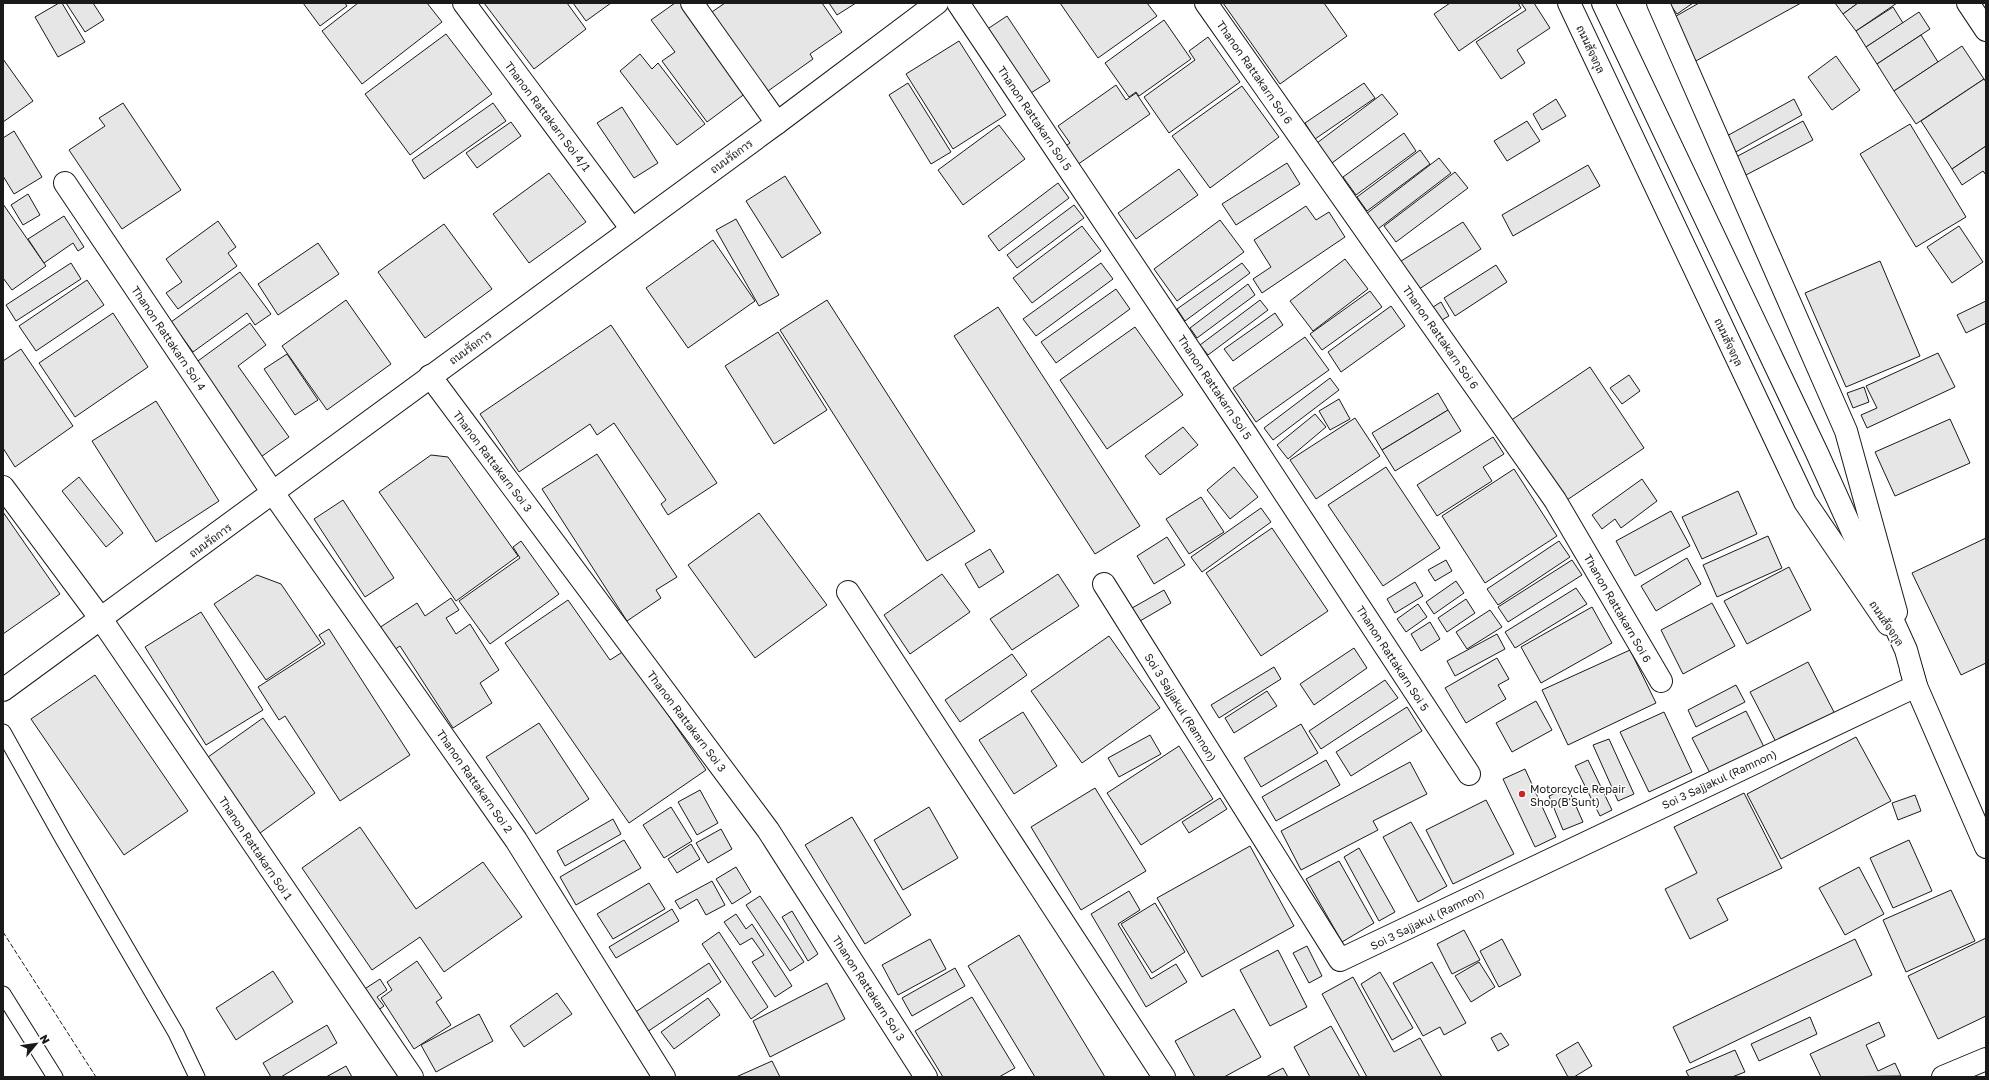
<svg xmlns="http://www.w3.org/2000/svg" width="1989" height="1080" font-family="'Golos Text',Sarabun,sans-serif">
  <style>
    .building { fill: #e6e6e6; stroke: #1a1a1a }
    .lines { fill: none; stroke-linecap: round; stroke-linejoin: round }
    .service-casing { stroke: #1a1a1a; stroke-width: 17 }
    .minor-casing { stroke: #1a1a1a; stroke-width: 24 }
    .tertiary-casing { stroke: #1a1a1a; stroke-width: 24 }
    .service { stroke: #fff; stroke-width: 15 }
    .minor { stroke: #fff; stroke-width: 22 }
    .tertiary { stroke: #fff; stroke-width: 22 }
    .fence { stroke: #1a1a1a; stroke-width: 1; stroke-dasharray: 5 2; stroke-linecap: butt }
    .poi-dot { fill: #c62828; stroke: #fff; stroke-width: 1.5 }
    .labels { text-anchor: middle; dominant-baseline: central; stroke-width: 3; stroke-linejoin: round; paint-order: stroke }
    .street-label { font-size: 11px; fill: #1a1a1a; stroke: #fff }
    .poi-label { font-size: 11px; fill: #1a1a1a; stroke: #fff; text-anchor: start }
  </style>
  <rect width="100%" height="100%" fill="#fff"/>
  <g class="building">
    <path d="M59,3H62L85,42L58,57L35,17Z"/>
    <path d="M66,3H93L104,20L85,32Z"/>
    <path d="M303,3H345L347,6L320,26Z"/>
    <path d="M358,3H427L442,22L362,84L322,31Z"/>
    <path d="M484,3H567L586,29L534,69Z"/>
    <path d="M573,3H611L586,21Z"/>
    <path d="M675,3H684L750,90L707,122L662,61L675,52L651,20Z"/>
    <path d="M725,3H822L842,32L810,54L813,59L761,96L706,16Z"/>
    <path d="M829,3H856L837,15Z"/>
    <path d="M1060,3H1147L1157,16L1098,58Z"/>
    <path d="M1223,3H1324L1347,36L1280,84Z"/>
    <path d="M1450,3H1518L1521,8L1459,51L1434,14Z"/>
    <path d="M1521,3H1534L1550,28L1517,50L1525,63L1501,79L1476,42L1526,10Z"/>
    <path d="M1669,3H1693L1677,14Z"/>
    <path d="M1699,3H1801L1694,62L1671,19Z"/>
    <path d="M1835,3H1858L1843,14Z"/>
    <path d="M1858,3H1897L1856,31L1843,14Z"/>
    <path d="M1893,7L1903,23L1866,47L1856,31Z"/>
    <path d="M1919,12L1930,29L1877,64L1866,47Z"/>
    <path d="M1007,16L1050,81L1026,96L983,32Z"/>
    <path d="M1164,20L1191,59L1139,96L1136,92L1129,97L1105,63Z"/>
    <path d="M446,34L492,94L410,155L365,94Z"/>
    <path d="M1921,35L1938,62L1894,91L1877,64Z"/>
    <path d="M1208,37L1240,82L1169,133L1144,97L1195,60L1189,51Z"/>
    <path d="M959,41L1006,115L953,149L906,74Z"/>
    <path d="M1962,46L1984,79L1916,124L1894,91Z"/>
    <path d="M640,54L652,69L658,63L705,124L677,145L620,71Z"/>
    <path d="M1836,56L1860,90L1832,110L1808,77Z"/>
    <path d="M3,59L33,101L3,122Z"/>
    <path d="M1984,79L1986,82V146L1952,169L1921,121Z"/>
    <path d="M908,83L951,152L931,164L889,95Z"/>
    <path d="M1364,83L1375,98L1315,139L1305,123Z"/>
    <path d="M1116,85L1126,100L1136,93L1150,114L1077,165L1064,147L1070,143L1058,126Z"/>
    <path d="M1242,86L1279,137L1210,188L1172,136Z"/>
    <path d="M1382,94L1398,114L1332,163L1317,143Z"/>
    <path d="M1556,99L1566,116L1542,130L1533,114Z"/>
    <path d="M1794,99L1802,115L1734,153L1725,137Z"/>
    <path d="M123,103L181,190L122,229L69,150L105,126L99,118Z"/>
    <path d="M493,103L506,121L424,179L412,160Z"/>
    <path d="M622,107L658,163L634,178L597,123Z"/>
    <path d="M1527,121L1540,141L1507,161L1494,141Z"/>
    <path d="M1803,121L1813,140L1746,175L1736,157Z"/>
    <path d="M511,122L521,136L477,168L466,153Z"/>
    <path d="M1910,124L1966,217L1916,247L1860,154Z"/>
    <path d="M999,125L1025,159L963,205L938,170Z"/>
    <path d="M14,131L42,177L14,194L3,176V138Z"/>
    <path d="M1404,133L1416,151L1356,195L1343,177Z"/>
    <path d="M1986,146V175L1983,171L1962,185L1952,169Z"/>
    <path d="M1420,150L1430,164L1367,211L1357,197Z"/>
    <path d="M1439,158L1451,173L1378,229L1366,214Z"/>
    <path d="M1287,163L1300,184L1236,225L1222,204Z"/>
    <path d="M1588,165L1600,186L1513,236L1502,215Z"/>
    <path d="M1179,169L1198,195L1136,239L1118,213Z"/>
    <path d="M1455,172L1468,188L1396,242L1384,226Z"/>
    <path d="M549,173L586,222L529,263L493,214Z"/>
    <path d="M785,176L821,233L782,258L746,201Z"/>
    <path d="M1058,183L1069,198L999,251L988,236Z"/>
    <path d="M28,194L40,215L23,225L11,205Z"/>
    <path d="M3,204L46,266L12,290L3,278Z"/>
    <path d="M1074,205L1084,218L1017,268L1007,255Z"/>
    <path d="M1306,206L1316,220L1329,212L1345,237L1262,293L1253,279L1271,267L1254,240Z"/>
    <path d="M64,216L84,247L78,251L73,243L44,263L28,239Z"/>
    <path d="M736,219L779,295L759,306L716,230Z"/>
    <path d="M1220,220L1244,252L1177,301L1154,269Z"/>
    <path d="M218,221L236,247L228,253L237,266L178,309L166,293L182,282L166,259Z"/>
    <path d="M1463,222L1481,249L1416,291L1398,263Z"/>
    <path d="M444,224L492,289L425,338L378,272Z"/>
    <path d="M1082,226L1101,251L1032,303L1013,278Z"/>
    <path d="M1959,226L1983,262L1952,283L1927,247Z"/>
    <path d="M713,240L755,301L688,348L646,288Z"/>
    <path d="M318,243L339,274L278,315L258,284Z"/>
    <path d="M1345,259L1368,289L1313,331L1290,301Z"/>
    <path d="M1880,261L1920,356L1846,387L1805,293Z"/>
    <path d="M71,263L81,279L16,321L6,305Z"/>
    <path d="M1101,263L1113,279L1036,336L1023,319Z"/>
    <path d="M1242,263L1250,273L1185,321L1177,309Z"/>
    <path d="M1496,265L1507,282L1455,316L1444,298Z"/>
    <path d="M240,272L271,314L255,325L247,313L193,352L171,322Z"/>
    <path d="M87,280L104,305L36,351L19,326Z"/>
    <path d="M1248,284L1255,295L1197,338L1190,328Z"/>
    <path d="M1116,289L1130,309L1056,363L1041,342Z"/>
    <path d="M1370,291L1382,307L1322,350L1310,334Z"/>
    <path d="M346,300L391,364L327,410L282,346Z"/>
    <path d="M827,300L975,531L927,561L780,330Z"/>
    <path d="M1260,300L1268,310L1208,355L1200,345Z"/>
    <path d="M1986,301V323L1966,333L1957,315Z"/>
    <path d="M1441,302L1449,316L1442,320L1433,307Z"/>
    <path d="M1391,306L1405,326L1341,372L1328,352Z"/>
    <path d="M998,307L1140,526L1095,554L954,336Z"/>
    <path d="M113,313L148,367L75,417L39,363Z"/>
    <path d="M1275,313L1283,325L1233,361L1224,349Z"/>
    <path d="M250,323L266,345L238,366L289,437L258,459L191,366Z"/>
    <path d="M611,325L717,483L668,515L661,504L666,500L614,423L597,435L590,424L519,472L480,414Z"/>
    <path d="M1135,327L1183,395L1107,449L1060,380Z"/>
    <path d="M778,332L827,410L774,444L725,366Z"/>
    <path d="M1305,337L1329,370L1256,422L1233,388Z"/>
    <path d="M21,349L73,426L15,467L3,448V361Z"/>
    <path d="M1938,353L1955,387L1867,428L1861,415L1877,408L1866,386Z"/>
    <path d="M287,354L318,400L295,415L264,369Z"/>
    <path d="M1590,367L1644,448L1564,502L1510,421Z"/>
    <path d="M1629,375L1640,391L1622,404L1610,388Z"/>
    <path d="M1330,378L1339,390L1273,440L1264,428Z"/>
    <path d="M1864,387L1869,402L1853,408L1847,393Z"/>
    <path d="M1438,393L1448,410L1382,450L1372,433Z"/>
    <path d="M1339,399L1350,419L1330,430L1319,411Z"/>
    <path d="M156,401L219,501L156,542L92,441Z"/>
    <path d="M1448,410L1461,431L1395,471L1382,450Z"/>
    <path d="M1315,414L1326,427L1288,459L1277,445Z"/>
    <path d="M1355,418L1380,456L1316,499L1290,460Z"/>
    <path d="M1950,419L1970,463L1895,496L1875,452Z"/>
    <path d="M1183,427L1198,445L1160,475L1145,456Z"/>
    <path d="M1493,437L1504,454L1483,467L1492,481L1437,516L1417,485Z"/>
    <path d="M597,454L677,577L656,590L661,598L627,621L542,489Z"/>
    <path d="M431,455L448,457L518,556L456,601L379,492Z"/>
    <path d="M1234,467L1258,497L1230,519L1207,490Z"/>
    <path d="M1386,467L1440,548L1383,586L1328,505Z"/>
    <path d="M1514,469L1557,536L1485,583L1442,516Z"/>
    <path d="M79,477L123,533L106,547L62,491Z"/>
    <path d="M1642,479L1657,501L1621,528L1615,519L1602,529L1592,515Z"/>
    <path d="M1738,491L1757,534L1702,559L1682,517Z"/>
    <path d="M1201,497L1224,532L1189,554L1166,519Z"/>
    <path d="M343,500L394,578L365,597L314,519Z"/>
    <path d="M1261,508L1271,522L1202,572L1191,557Z"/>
    <path d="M1671,511L1690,546L1635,576L1616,541Z"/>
    <path d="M3,512L60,594L3,634Z"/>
    <path d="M759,513L827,605L755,658L688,565Z"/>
    <path d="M1272,528L1328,611L1261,656L1206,573Z"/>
    <path d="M1768,536L1782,568L1717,597L1703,565Z"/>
    <path d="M1167,537L1185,565L1154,584L1137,556Z"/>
    <path d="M1986,538V663L1961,675L1912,573Z"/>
    <path d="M521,541L559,594L490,644L459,601L520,558L513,547Z"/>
    <path d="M1559,541L1570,557L1498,605L1487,589Z"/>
    <path d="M990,549L1004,572L979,588L965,564Z"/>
    <path d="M1687,558L1701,584L1656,611L1641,586Z"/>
    <path d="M1446,560L1452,571L1435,581L1428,570Z"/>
    <path d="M1572,560L1582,575L1508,622L1498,607Z"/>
    <path d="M1789,567L1811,610L1747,644L1724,601Z"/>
    <path d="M942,574L970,612L910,654L884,615Z"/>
    <path d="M1058,574L1079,606L1012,650L990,619Z"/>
    <path d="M257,575L281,584L321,643L266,680L214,604Z"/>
    <path d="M1456,581L1464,593L1434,614L1426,602Z"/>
    <path d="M1415,582L1423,596L1395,613L1387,599Z"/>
    <path d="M1576,588L1587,604L1515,648L1505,632Z"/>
    <path d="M1164,590L1171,603L1140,621L1132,608Z"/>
    <path d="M451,598L459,610L446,618L456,634L470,624L499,670L480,683L492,703L453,728L400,646L394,650L379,628L417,603L425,616Z"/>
    <path d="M1466,599L1475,613L1447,632L1438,618Z"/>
    <path d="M568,600L610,660L624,651L706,770L629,823L505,643Z"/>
    <path d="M1712,603L1735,646L1683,674L1661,630Z"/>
    <path d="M1418,604L1427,617L1406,632L1397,619Z"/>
    <path d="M1592,607L1612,643L1541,683L1521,647Z"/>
    <path d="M1490,610L1502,627L1467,649L1456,632Z"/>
    <path d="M201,612L263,710L206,745L145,647Z"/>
    <path d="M1430,622L1440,639L1421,651L1411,634Z"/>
    <path d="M329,629L410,755L340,801L285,716L279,720L258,687L325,644L319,635Z"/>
    <path d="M1497,634L1505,649L1455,676L1447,661Z"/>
    <path d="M1109,636L1160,708L1082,763L1031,691Z"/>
    <path d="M1354,648L1367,668L1314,705L1300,684Z"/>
    <path d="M1630,650L1656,703L1568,745L1542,690Z"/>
    <path d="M1012,654L1027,675L960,722L945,700Z"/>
    <path d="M1497,658L1509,679L1498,685L1506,699L1466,723L1445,688Z"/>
    <path d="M1808,662L1835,714L1777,744L1750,692Z"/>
    <path d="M1274,667L1281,679L1219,718L1211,705Z"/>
    <path d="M95,675L188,811L124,855L31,719Z"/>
    <path d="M1385,680L1398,698L1321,749L1309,731Z"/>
    <path d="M1736,685L1745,702L1696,727L1688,710Z"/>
    <path d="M1267,691L1277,706L1234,733L1225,718Z"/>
    <path d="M1536,701L1552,730L1512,752L1496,723Z"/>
    <path d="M1407,707L1422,731L1351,776L1336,752Z"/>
    <path d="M1746,711L1764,747L1710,773L1692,738Z"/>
    <path d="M1023,712L1057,766L1014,794L979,740Z"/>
    <path d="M1664,712L1692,772L1649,792L1620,732Z"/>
    <path d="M263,718L315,793L245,844L194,767Z"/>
    <path d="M539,723L589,799L536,834L486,757Z"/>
    <path d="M1301,724L1318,753L1261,787L1244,758Z"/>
    <path d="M1150,735L1161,754L1119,777L1108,758Z"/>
    <path d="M1856,737L1891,801L1781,859L1747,794Z"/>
    <path d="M1609,739L1634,794L1618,801L1593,745Z"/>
    <path d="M1179,746L1213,799L1141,845L1107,793Z"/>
    <path d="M1326,760L1340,785L1276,821L1262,797Z"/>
    <path d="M1588,760L1612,810L1600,816L1575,766Z"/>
    <path d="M1410,762L1427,794L1373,821L1378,830L1301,870L1281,831Z"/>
    <path d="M1525,769L1556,837L1535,847L1503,779Z"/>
    <path d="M1095,788L1146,871L1081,910L1031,827Z"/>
    <path d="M1568,788L1583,822L1563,830L1549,796Z"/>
    <path d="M700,790L718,823L697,835L678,802Z"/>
    <path d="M1744,793L1782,868L1717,899L1728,920L1690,939L1665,889L1697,873L1674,827Z"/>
    <path d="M1915,795L1921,811L1898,820L1892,803Z"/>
    <path d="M1220,798L1227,809L1189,833L1182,822Z"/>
    <path d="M1486,800L1514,854L1453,884L1426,830Z"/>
    <path d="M671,807L692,841L664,858L643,825Z"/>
    <path d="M929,807L958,858L903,890L874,840Z"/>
    <path d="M852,817L911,915L865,944L805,845Z"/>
    <path d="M613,819L621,834L565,866L557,851Z"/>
    <path d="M1411,822L1447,886L1418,902L1383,837Z"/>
    <path d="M360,827L416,909L483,862L522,917L444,972L420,937L372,970L302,868Z"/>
    <path d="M721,829L732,849L708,863L696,843Z"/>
    <path d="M624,840L641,868L576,905L560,877Z"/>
    <path d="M1909,840L1932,891L1893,908L1870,858Z"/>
    <path d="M691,844L700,859L677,873L668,859Z"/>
    <path d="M1250,846L1294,926L1202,977L1157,898Z"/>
    <path d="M1359,848L1395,912L1379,921L1344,857Z"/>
    <path d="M1339,861L1374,923L1342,942L1306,879Z"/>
    <path d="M736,867L751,892L732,904L716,879Z"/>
    <path d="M1859,867L1884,914L1845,935L1819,888Z"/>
    <path d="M712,881L725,905L706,915L697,899L680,909L675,901Z"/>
    <path d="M649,883L665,909L613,939L597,914Z"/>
    <path d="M1951,890L1975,941L1906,972L1883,920Z"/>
    <path d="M1129,891L1140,910L1118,924L1151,979L1176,964L1187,982L1146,1007L1091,914Z"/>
    <path d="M760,896L804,962L790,971L746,905Z"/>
    <path d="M1155,903L1185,952L1152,973L1121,924Z"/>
    <path d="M672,909L679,921L616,958L609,947Z"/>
    <path d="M792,911L818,954L808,961L782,917Z"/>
    <path d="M736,914L746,929L752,924L792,986L775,997L752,962L764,955L752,938L740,945L724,922Z"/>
    <path d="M1464,930L1480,960L1452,974L1437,944Z"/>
    <path d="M719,932L768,1007L751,1019L702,944Z"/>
    <path d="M1019,935L1105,1077H1035L968,966Z"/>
    <path d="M1986,938V1016L1938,1039L1908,976Z"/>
    <path d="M930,939L946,969L898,995L882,965Z"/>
    <path d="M1502,939L1521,975L1499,987L1480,951Z"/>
    <path d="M1855,939L1872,975L1690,1063L1673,1027Z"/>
    <path d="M1307,946L1322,976L1309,983L1293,953Z"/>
    <path d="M1278,950L1307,1007L1270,1026L1240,970Z"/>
    <path d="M417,961L442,998L436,1002L451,1025L414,1049L381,998L392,990L387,982Z"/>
    <path d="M1432,962L1466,1023L1444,1035L1440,1027L1423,1036L1393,983Z"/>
    <path d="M1479,962L1495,987L1471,1002L1455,976Z"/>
    <path d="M709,963L721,982L647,1032L634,1013Z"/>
    <path d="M955,968L965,986L912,1016L902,998Z"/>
    <path d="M273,971L293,1002L236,1040L216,1008Z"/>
    <path d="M1380,972L1413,1028L1392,1040L1361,984Z"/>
    <path d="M1353,977L1394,1052L1420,1038L1442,1077H1367L1322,994Z"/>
    <path d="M380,979L387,990L377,997L384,1006L377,1011L363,990Z"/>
    <path d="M827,983L845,1019L770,1057L753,1021Z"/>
    <path d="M557,993L572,1014L524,1047L510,1026Z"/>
    <path d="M972,997L1015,1068L999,1077H943L915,1031Z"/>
    <path d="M708,998L720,1015L674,1049L661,1032Z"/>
    <path d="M1234,1009L1261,1057L1224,1077H1195L1175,1041Z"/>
    <path d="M479,1014L493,1041L436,1072L421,1045Z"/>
    <path d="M1810,1017L1817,1034L1759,1061L1751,1044Z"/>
    <path d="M1879,1022L1885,1036L1866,1045L1878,1071L1895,1063L1901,1076L1821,1077L1810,1054Z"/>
    <path d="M327,1025L337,1043L281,1077H271L263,1063Z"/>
    <path d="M1331,1026L1360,1077H1310L1294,1047Z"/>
    <path d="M1501,1033L1509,1045L1498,1051L1491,1038Z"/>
    <path d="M1578,1042L1592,1066L1574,1077H1568L1556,1055Z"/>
    <path d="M1735,1050L1745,1072L1732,1077H1689L1686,1071Z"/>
    <path d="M772,1061L780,1077H736Z"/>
    <path d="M346,1066L352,1077H326Z"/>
    <path d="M1283,1068L1288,1077H1266Z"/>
  </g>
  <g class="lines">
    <g class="service-casing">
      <g id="service">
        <path d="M3,732L63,839L176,1033L197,1077"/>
        <path d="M3,994L55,1077"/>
      </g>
    </g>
    <g class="minor-casing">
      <g id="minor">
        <path d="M464,3L631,228"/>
        <path d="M692,3L777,123"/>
        <path d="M958,3L1246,434L1469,774"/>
        <path d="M1206,3L1555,500L1661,681"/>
        <path d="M1569,3L1805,502L1888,624"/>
        <path d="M1658,3L1846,431L1896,612"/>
        <path d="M1968,3L1986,30"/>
        <path d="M65,183L273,493L516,840L664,1077"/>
        <path d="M430,376L768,830L926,1077"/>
        <path d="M3,487L101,619L412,1077"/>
        <path d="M1104,584L1340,960L1916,686L1911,669"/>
        <path d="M848,592L1164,1077"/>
        <path d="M1943,1077L1986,1059"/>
      </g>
    </g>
    <g class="tertiary-casing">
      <g id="tertiary">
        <path d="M1603,3L1817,453L1906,650L1916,686L1986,847"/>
        <path d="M3,690L777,123L937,3"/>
      </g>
    </g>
    <use href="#service" class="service"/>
    <use href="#minor" class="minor"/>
    <use href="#tertiary" class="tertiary"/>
    <path class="fence" d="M3,932L96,1077"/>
  </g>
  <circle class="poi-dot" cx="1522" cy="794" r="4"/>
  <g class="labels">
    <g class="street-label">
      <text transform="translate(1591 49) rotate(65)">ถนนสัจจกุล</text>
      <text transform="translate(1255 72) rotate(55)">Thanon Rattakarn Soi 6</text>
      <text transform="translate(548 116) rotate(53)">Thanon Rattakarn Soi 4/1</text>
      <text transform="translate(1035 118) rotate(56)">Thanon Rattakarn Soi 5</text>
      <text transform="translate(731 156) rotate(-36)">ถนนรัถการ</text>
      <text transform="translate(1441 337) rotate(55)">Thanon Rattakarn Soi 6</text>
      <text transform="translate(169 338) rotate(56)">Thanon Rattakarn Soi 4</text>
      <text transform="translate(1729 342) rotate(65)">ถนนสัจจกุล</text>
      <text transform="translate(470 347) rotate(-36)">ถนนรัถการ</text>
      <text transform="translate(1215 387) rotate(56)">Thanon Rattakarn Soi 5</text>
      <text transform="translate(493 461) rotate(53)">Thanon Rattakarn Soi 3</text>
      <text transform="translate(210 540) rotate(-36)">ถนนรัถการ</text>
      <text transform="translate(1618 608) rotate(60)">Thanon Rattakarn Soi 6</text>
      <text transform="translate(1887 623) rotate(56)">ถนนสัจจกุล</text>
      <text transform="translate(1393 658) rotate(57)">Thanon Rattakarn Soi 5</text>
      <text transform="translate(1181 707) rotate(58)">Soi 3 Sajjakul (Ramnon)</text>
      <text transform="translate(687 721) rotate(53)">Thanon Rattakarn Soi 3</text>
      <text transform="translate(1719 779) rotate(-25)">Soi 3 Sajjakul (Ramnon)</text>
      <text transform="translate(475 781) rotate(55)">Thanon Rattakarn Soi 2</text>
      <text transform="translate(256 848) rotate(56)">Thanon Rattakarn Soi 1</text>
      <text transform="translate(1427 919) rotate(-26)">Soi 3 Sajjakul (Ramnon)</text>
      <text transform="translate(869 988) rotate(57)">Thanon Rattakarn Soi 3</text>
    </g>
    <g class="poi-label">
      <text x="1530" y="788">Motorcycle Repair<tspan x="1530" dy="13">Shop(B'Sunt)</tspan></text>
    </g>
  </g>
  <rect width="1989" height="1080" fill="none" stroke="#1a1a1a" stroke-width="8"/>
  <g transform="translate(36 1044) rotate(61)" stroke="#ffffff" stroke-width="3" paint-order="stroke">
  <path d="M0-3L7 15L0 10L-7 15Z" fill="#1a1a1a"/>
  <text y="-6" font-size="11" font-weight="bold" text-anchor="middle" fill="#1a1a1a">N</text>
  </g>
</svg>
